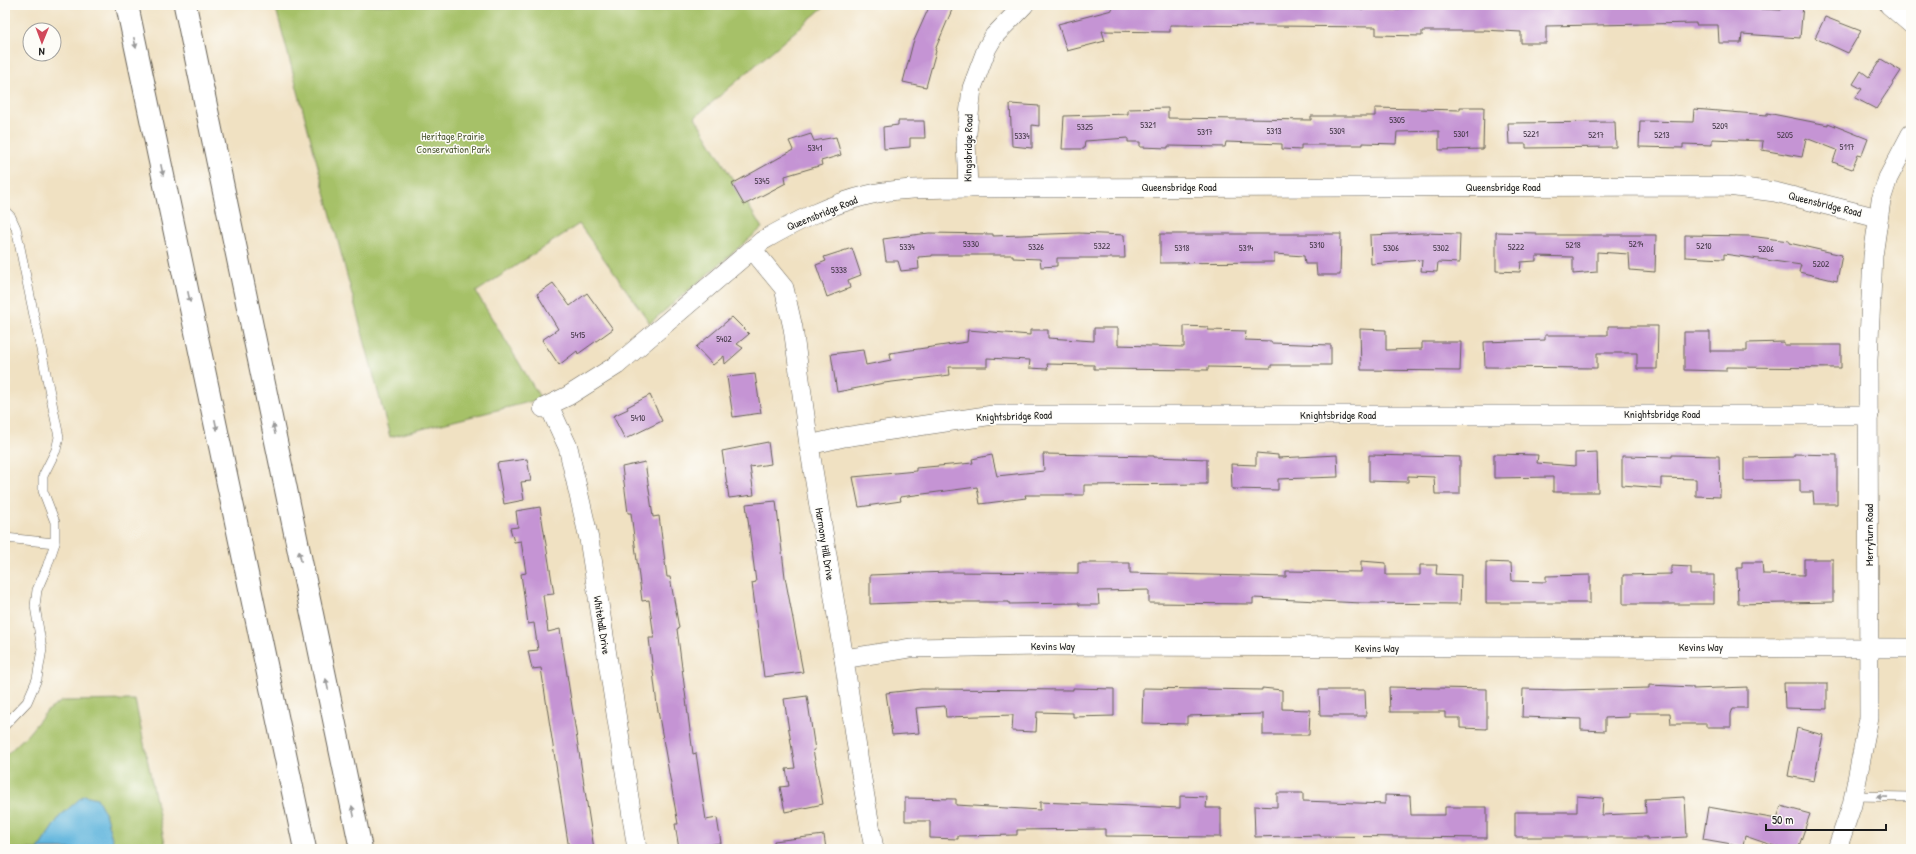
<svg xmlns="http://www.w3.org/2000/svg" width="1916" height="854" font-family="'Patrick Hand',sans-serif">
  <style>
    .green { fill: #a6c168; stroke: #616e42 }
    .water { fill: #61b5dd; stroke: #3e687c }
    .building { fill: #c594d4 }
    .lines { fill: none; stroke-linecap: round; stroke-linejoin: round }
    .service-casing { stroke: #666156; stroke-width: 10 }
    .minor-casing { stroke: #666156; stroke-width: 20 }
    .motorway-casing { stroke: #666156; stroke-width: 24 }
    .service { stroke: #fff; stroke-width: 9 }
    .minor { stroke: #fff; stroke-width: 19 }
    .motorway { stroke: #fff; stroke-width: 22 }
    .oneway { fill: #999 }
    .labels { text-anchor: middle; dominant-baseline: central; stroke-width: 3; stroke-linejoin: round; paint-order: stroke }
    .number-label { font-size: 9px; fill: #463a4a }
    .park-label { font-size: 11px; fill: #535e3a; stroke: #fdfcf7 }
    .street-label { font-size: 11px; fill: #1c1c1c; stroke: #fdfcf7 }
  </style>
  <rect width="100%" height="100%" fill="#fdfcf7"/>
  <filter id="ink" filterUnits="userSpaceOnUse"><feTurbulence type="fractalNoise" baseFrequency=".025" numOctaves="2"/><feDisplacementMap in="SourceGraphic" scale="8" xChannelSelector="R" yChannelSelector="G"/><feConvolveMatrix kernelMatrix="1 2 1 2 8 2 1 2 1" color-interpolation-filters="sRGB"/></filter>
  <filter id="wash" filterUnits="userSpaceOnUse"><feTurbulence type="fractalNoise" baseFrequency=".012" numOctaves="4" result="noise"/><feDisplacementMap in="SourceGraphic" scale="16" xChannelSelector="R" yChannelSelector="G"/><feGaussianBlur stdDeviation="0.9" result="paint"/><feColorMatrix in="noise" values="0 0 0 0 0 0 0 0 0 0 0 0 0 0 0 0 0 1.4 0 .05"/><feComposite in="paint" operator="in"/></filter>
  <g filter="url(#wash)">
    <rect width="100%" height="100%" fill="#f0e1c2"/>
    <g class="green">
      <path d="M275,5H826L695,117L762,228L650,323L579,224L476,292L541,399L390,437Z"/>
      <path d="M135,700L166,849H5V756L28,734L46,712L62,701Z"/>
    </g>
    <path class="water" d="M84,795L97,798L105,813L115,849H38L60,816Z"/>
    <g id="blocks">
      <g class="building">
        <path d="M930,5H954L935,50L936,51L926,87L903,82L913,43Z"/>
        <path d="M1111,5H1360V9L1400,10V5H1743V8L1781,10V5H1803L1800,38L1742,34L1741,43H1719L1718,25H1696V23L1546,26V43H1521V32L1484,30V31H1422V36L1376,35V27L1170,25V32L1102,31L1105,41L1067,51L1058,24L1112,10Z"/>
        <path d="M1825,17L1861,31L1848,53L1815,38Z"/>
        <path d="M1881,59L1901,71L1876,109L1855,98L1862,89L1853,84L1861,71L1869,77Z"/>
        <path d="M1010,104L1039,106V126L1032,125V148L1012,146Z"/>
        <path d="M1460,107H1484L1483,149L1439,150V131L1397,132L1396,144L1363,143V145H1301V150L1282,149V144L1226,142L1225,147L1168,146V148L1140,147V142H1128V138L1085,141L1084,149H1062L1064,116L1128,114V109L1168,108V118L1311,120V116H1375V108L1460,110Z"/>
        <path d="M1694,109L1767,115V113L1828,125V123L1868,139L1862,155L1858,154L1852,169L1833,162L1837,150L1806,138L1802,157L1762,150L1763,141L1712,139V145L1683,144V148L1639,147L1640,121L1693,122Z"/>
        <path d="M898,121H924L925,138H910V147L884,149L883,127L898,125Z"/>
        <path d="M1615,122L1616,147L1526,148V144H1509L1508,123Z"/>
        <path d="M811,134L814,141L836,137L841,155L821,161L822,165L785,176L786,183L744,205L732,184L793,150L789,141Z"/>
        <path d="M1496,232L1536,233V235H1656L1655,272L1630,270L1629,254L1597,252V272L1573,274V257L1536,256V261L1521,262L1520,272L1496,271Z"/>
        <path d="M929,233L993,234V236L1079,233L1124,235L1125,258H1057V266L1041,267L1040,259L1013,258V255H932V256L918,257L919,269L901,271L898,261H886L883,239Z"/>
        <path d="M1422,233L1460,234L1459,263L1438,262L1437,272L1421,271L1422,260L1371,264L1370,235Z"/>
        <path d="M1160,234H1341L1340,275H1317L1316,264H1305L1304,256L1274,254V262L1160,263Z"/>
        <path d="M1685,235L1749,236L1789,241V243L1842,255L1837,281L1799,272L1801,265L1724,254V259L1685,257Z"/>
        <path d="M852,248L861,275L848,280L850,288L827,297L816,265L826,261L824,257Z"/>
        <path d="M553,283L570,306L587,293L613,329L578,354L577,351L559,365L542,340L558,329L537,294Z"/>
        <path d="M732,317L749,334L737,344L743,348L725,364L724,356L713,365L696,347Z"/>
        <path d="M1184,326L1208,327V330L1246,331L1245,340L1271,341V343L1331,345V365H1271V368L1208,367V370L1094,369V365L1047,364L1048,369L1029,368L1030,360L987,358V367H949L950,375L884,383L837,392L831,354L863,350L866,365L891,360L890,353L967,342L968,330L1030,335V330H1048V338L1094,341V328H1118V345L1184,347Z"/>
        <path d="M1608,326H1658L1657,369H1637V353H1597V368L1485,367L1484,342L1545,340V335H1608Z"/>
        <path d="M1360,329L1386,330V350L1422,349V342H1461L1460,371L1361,370Z"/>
        <path d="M1684,332H1710V351H1747V343L1784,342V345H1841V368L1726,367V371L1684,370Z"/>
        <path d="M755,374L761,413L733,417L727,377Z"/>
        <path d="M650,395L662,421L625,439L613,416L628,409L627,407Z"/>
        <path d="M768,442L771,464L750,467L754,495L729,498L722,451Z"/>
        <path d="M1597,452L1598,492H1553V477L1494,478V454L1538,455L1537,463L1575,466V453Z"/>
        <path d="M1256,453L1278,455V458L1337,455L1338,477L1278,479V490L1232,489L1231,464L1256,465Z"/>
        <path d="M1043,454L1154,456V457L1207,459V484L1084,485V495H1025L1026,498L980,504L977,487L900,497L901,501L859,507L853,477L916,471V468L973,463L972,459L992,455L997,476L1044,471Z"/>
        <path d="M1794,454L1837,455V504H1814L1813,492H1800V480L1744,481V458L1794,457Z"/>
        <path d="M1369,455L1460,457V494H1435L1434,477L1408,476V482L1369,481Z"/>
        <path d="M1672,455L1719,456L1720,497L1696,496V479L1661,478V488L1622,485V456L1672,457Z"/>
        <path d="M527,459L531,481L521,482L524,500L504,504L497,463Z"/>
        <path d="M645,462L653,517L659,516L667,577H670L679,628L677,629L693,754L696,753L706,820L717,818L721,843L708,845L709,849H679L675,824H678L657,705L649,638H654L649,600L642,601L631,513H628L622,467Z"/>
        <path d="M776,501L785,577L803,672L764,677L752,583L756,582L746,504Z"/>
        <path d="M540,507L554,594L543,595L548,632L560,629L594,849H569L541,668L532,669L528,651L538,650L534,623L528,624L521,574L526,573L521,541L514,542L510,528L518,527L516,511Z"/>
        <path d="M1804,559H1833V602L1738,604L1737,568H1742V562H1762L1763,574L1804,575Z"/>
        <path d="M1361,561L1386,563V575H1420V565H1437L1436,574L1461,575L1460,604L1362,603L1253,598V604L1149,603V590L1098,591L1099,605H1079V603L1009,604V602H947V601L870,604V575L947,572L1078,573V563H1130V573L1286,577V571L1361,572Z"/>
        <path d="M1486,562L1511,563L1512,581L1546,582V576L1590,575V603H1486Z"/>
        <path d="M1671,566L1691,567V575H1714V604H1623V575L1671,574Z"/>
        <path d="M1784,683H1827V709L1785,708Z"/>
        <path d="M1649,685L1693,687V689L1747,687V708H1733L1731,714V727H1706V724H1671L1670,713H1629V717L1605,718V731L1581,730V719L1522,717L1523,689L1563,690L1649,688Z"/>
        <path d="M1389,687L1487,689V729L1460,728V718H1445V712H1390Z"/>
        <path d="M1073,688L1114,689V716L1073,717V713L1037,712L1036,732L1012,731L1013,715L946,717L945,706L916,708L919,733L892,735L886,693L921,689L1073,690Z"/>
        <path d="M1143,688L1262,690V688L1282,690V709L1310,710L1309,735H1263V714L1187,716V724L1142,723Z"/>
        <path d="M1319,690H1365L1366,716H1320Z"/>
        <path d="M807,696L815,750H813L823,804L785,812L780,787L789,786L786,769L795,768L784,699Z"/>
        <path d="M1797,728L1823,735L1814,781L1788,776Z"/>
        <path d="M1277,793H1303V801L1385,804V795L1410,796L1411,815H1445V807H1487V838L1320,836V835L1255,837L1254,806L1277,807Z"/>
        <path d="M1180,796L1207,797L1206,808H1221V837L1105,836V829L1017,830V835L958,836V839L930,838V821H905V798L956,799V805L1040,810V802L1180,808Z"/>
        <path d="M1577,796L1603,798L1602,815L1646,813L1645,799L1685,797L1687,837L1647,839V837H1515V812H1577Z"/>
        <path d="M1781,806L1810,814L1798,849H1783L1745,836L1743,846L1703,839L1708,807L1777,819Z"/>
        <path d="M824,835L826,849H775L774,841Z"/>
      </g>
    </g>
  </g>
  <g filter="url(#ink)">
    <use href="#blocks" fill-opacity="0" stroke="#666156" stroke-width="1"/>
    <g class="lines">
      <g class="service-casing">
        <g id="service">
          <path d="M5,211L11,217L16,228L59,437L56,450L43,476V491L55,522V543L47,567L37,590L35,606L42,649L37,679L27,702L5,725"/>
          <path d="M5,538L55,543"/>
          <path d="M1854,796L1911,797"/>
        </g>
      </g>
      <g class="minor-casing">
        <g id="minor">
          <path d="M1889,5L1911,24"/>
          <path d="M968,188L966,142L972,88L987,48L994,36L1024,5"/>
          <path d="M752,249L784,288L793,328L809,445L844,659L859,762L874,849"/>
          <path d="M549,406L568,447L589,539L637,849"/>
          <path d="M543,408L568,396L617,365L762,241C795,222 830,204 868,195C900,187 935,189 968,188L1728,186L1775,192L1878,218"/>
          <path d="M809,445L844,437L993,415H1869"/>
          <path d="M844,659L910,648L1045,646L1911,648"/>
          <path d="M1837,849L1852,805L1869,718L1868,360L1873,256L1881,200L1888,178L1911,134"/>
        </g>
      </g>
      <g class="motorway-casing">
        <g id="motorway">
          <path d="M127,5L305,849"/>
          <path d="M185,5L361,849"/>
        </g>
      </g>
      <use href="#service" class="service"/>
      <use href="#minor" class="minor"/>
      <use href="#motorway" class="motorway"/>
    </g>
    <defs><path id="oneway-solid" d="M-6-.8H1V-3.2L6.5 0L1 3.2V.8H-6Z"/></defs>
    <g class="oneway">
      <use href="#oneway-solid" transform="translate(135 43) rotate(78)"/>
      <use href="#oneway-solid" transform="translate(162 170) rotate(78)"/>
      <use href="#oneway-solid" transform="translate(189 297) rotate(78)"/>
      <use href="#oneway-solid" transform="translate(216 425) rotate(78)"/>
      <use href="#oneway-solid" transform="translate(274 429) rotate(-102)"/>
      <use href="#oneway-solid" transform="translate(300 556) rotate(-102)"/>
      <use href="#oneway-solid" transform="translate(327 684) rotate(-102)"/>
      <use href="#oneway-solid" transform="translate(1882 797) rotate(-179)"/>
      <use href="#oneway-solid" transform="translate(353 811) rotate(-102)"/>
    </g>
  </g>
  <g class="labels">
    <g class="number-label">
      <text x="1397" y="120">5305</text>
      <text x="1148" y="125">5321</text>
      <text x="1720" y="126">5209</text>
      <text x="1085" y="127">5325</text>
      <text x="1274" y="131">5313</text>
      <text x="1337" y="131">5309</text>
      <text x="1205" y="132">5317</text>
      <text x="1461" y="134">5301</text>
      <text x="1531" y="134">5221</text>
      <text x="1596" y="135">5217</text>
      <text x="1662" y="135">5213</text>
      <text x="1785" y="135">5205</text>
      <text x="1022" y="136">5334</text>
      <text x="1847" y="147">5117</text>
      <text x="815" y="148">5341</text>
      <text x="762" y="181">5345</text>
      <text x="971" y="244">5330</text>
      <text x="1636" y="244">5214</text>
      <text x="1317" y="245">5310</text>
      <text x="1573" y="245">5218</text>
      <text x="1102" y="246">5322</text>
      <text x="1704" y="246">5210</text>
      <text x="907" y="247">5334</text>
      <text x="1036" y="247">5326</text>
      <text x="1516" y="247">5222</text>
      <text x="1182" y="248">5318</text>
      <text x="1246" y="248">5314</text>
      <text x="1391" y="248">5306</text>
      <text x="1441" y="248">5302</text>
      <text x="1766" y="249">5206</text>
      <text x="1821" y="264">5202</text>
      <text x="839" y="270">5338</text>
      <text x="578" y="335">5415</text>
      <text x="724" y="339">5402</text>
      <text x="638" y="418">5410</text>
    </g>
    <g class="park-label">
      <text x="453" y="136">Heritage Prairie<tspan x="453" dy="13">Conservation Park</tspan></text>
    </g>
    <g class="street-label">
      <text transform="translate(968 148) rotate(-89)">Kingsbridge Road</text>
      <text x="1179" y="187">Queensbridge Road</text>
      <text x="1503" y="187">Queensbridge Road</text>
      <text transform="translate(1825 204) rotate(14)">Queensbridge Road</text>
      <text transform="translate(822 213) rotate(-22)">Queensbridge Road</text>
      <text x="1662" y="414">Knightsbridge Road</text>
      <text x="1338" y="415">Knightsbridge Road</text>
      <text transform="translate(1014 416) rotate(-2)">Knightsbridge Road</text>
      <text transform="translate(1869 535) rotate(-90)">Merryturn Road</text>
      <text transform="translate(825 544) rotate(81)">Harmony Hill Drive</text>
      <text transform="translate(602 625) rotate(81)">Whitehall Drive</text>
      <text x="1053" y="646">Kevins Way</text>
      <text x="1701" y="647">Kevins Way</text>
      <text x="1377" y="648">Kevins Way</text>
    </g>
  </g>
  <rect width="1916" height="854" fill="none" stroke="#fdfcf7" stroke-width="20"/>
  <g transform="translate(42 42) rotate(181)"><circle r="19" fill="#fdfcf7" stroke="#a3a29f"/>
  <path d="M0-3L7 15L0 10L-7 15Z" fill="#d1495b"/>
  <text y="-6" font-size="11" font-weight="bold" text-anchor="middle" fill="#1c1c1c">N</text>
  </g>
  <path d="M1766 824v6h120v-6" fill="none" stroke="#1c1c1c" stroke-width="2"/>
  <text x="1772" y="824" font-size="12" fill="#1c1c1c" stroke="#fdfcf7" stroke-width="3" paint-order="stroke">50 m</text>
</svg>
